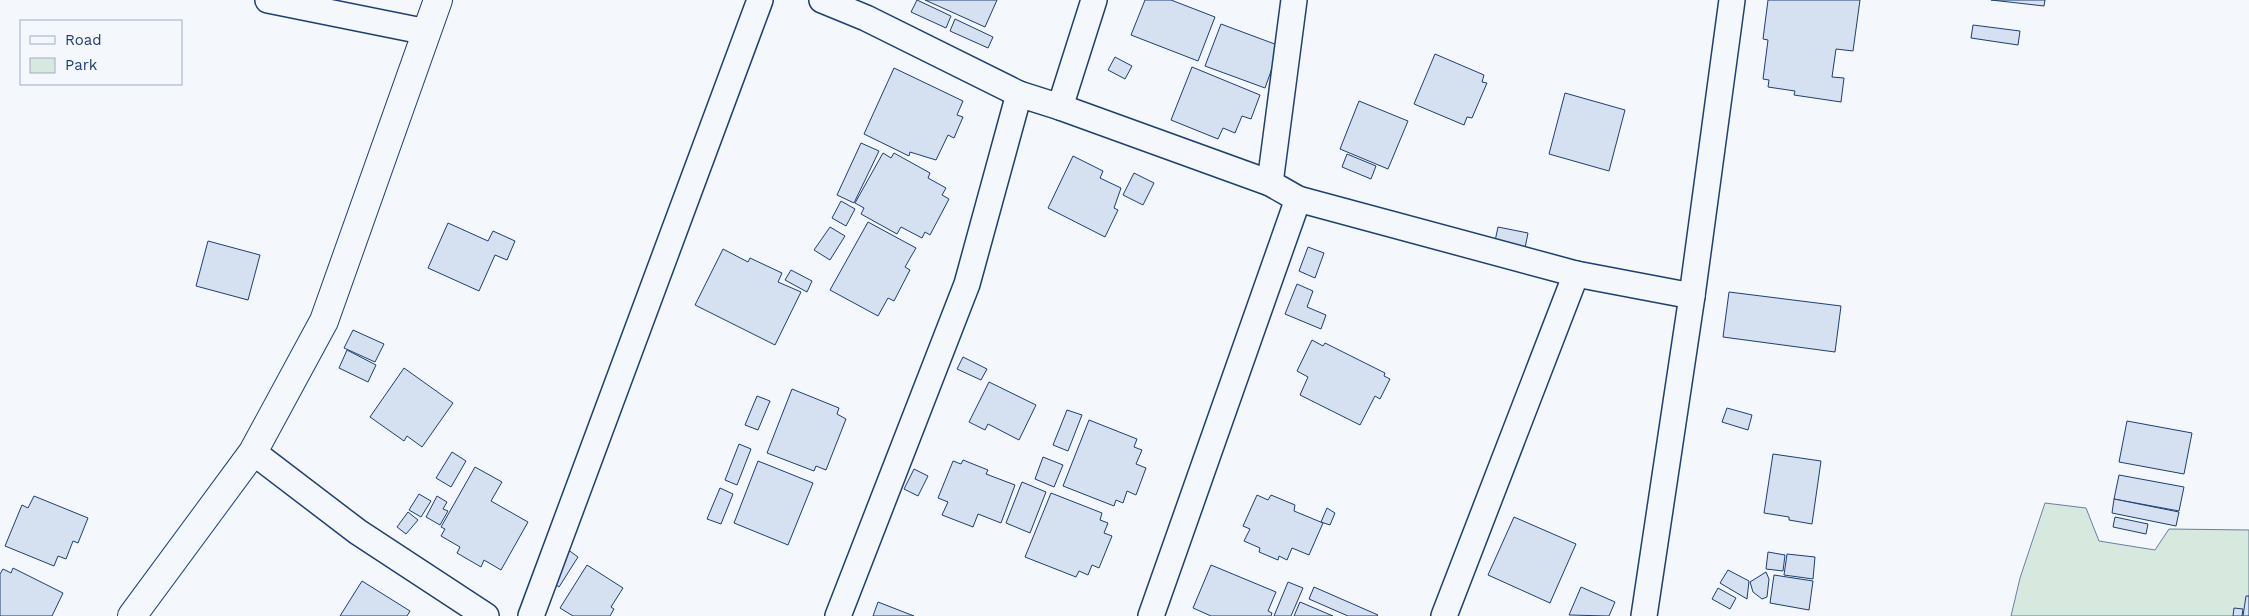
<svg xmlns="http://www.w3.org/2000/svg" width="2249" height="616" font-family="'Work Sans',sans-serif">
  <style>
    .green { fill: #d7e8df; stroke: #687fa3 }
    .building { fill: #d5e0f0; stroke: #1d3f73 }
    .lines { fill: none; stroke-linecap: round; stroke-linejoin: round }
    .street-casing { stroke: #1d3f73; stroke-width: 28 }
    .secondary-casing { stroke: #1d3f73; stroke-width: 30 }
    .street { stroke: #f4f7fb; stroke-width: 25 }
    .secondary { stroke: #f4f7fb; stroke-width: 28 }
  </style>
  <rect width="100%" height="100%" fill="#f4f7fb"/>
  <path class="green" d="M2045,503L2086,508L2099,541L2155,550L2169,529L2249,530V616H2011L2020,578Z"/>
  <g class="building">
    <path d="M917,0L951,16L946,28L911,12Z"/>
    <path d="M925,0H997L985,27Z"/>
    <path d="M1145,0H1171L1215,17L1198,61L1131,35Z"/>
    <path d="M1768,0H1860L1853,51L1836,49L1832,77L1844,78L1841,102L1794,95L1795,91L1768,87L1769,80L1763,79L1768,40L1763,39Z"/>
    <path d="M1991,0H2045L2044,6Z"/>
    <path d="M955,19L993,37L988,48L950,31Z"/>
    <path d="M1221,24L1280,46L1265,88L1205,66Z"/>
    <path d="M1973,25L2020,31L2018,45L1971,38Z"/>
    <path d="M1435,54L1484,75L1482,82L1487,83L1472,118L1467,117L1464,125L1414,104Z"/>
    <path d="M1115,57L1132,66L1125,79L1108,70Z"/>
    <path d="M1192,67L1260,95L1251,119L1242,116L1235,133L1223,128L1218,139L1171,120Z"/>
    <path d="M894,68L963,101L957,115L963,117L954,138L948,135L936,160L910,152L909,156L864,134Z"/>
    <path d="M1565,93L1625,110L1609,171L1549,154Z"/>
    <path d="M1359,101L1408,121L1388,169L1340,149Z"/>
    <path d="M861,143L879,151L854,203L837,195Z"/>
    <path d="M883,153L891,158L894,153L930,173L928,178L946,188L942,195L949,199L930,235L925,232L922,238L901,227L897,234L861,214L864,208L855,203Z"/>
    <path d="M1347,154L1376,166L1371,179L1342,167Z"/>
    <path d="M1073,156L1103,171L1100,178L1121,188L1114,208L1118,210L1105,237L1048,208Z"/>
    <path d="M1134,173L1154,183L1143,205L1123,195Z"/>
    <path d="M841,201L855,209L846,226L832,218Z"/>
    <path d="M868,222L916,248L905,267L910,270L894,301L888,298L878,316L830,290Z"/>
    <path d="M448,223L488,241L493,231L515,241L507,260L495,255L479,291L428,268Z"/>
    <path d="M830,227L845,236L830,260L814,250Z"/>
    <path d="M1498,227L1528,233L1525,248L1495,241Z"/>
    <path d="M208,241L260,255L248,300L196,286Z"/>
    <path d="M1308,247L1324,253L1315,278L1299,271Z"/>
    <path d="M723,249L748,262L750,258L782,273L778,282L801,292L775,345L695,305Z"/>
    <path d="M791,270L812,281L807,292L785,280Z"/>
    <path d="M1297,284L1313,291L1307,307L1326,315L1321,329L1285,314Z"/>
    <path d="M1729,292L1841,306L1835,352L1723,337Z"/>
    <path d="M353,330L384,344L375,362L344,348Z"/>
    <path d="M1312,340L1323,346L1325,343L1385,373L1384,376L1390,379L1380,399L1375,396L1360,425L1300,395L1308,377L1297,371Z"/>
    <path d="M347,350L376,365L368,382L339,368Z"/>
    <path d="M963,357L987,369L981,380L957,369Z"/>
    <path d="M404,368L453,403L422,447L407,436L404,441L370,417Z"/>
    <path d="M989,382L1036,405L1019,440L988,424L985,430L969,422Z"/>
    <path d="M792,389L839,408L837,414L846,419L826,470L816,466L814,471L767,453Z"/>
    <path d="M757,396L770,401L758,430L745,425Z"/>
    <path d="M1727,408L1752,415L1748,430L1722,422Z"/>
    <path d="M1067,410L1082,415L1068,451L1053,445Z"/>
    <path d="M1089,420L1137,439L1134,447L1142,450L1136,464L1146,468L1136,495L1127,491L1123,503L1116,500L1114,506L1063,486Z"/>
    <path d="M2127,421L2192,433L2184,474L2119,462Z"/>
    <path d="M739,444L751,449L737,485L725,480Z"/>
    <path d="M452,452L466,461L451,487L436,478Z"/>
    <path d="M1773,454L1821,461L1812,524L1789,520V517L1764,513Z"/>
    <path d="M1043,457L1063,465L1054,487L1035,479Z"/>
    <path d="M963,460L988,470L986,474L1015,485L1001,523L978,514L973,527L942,515L948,502L938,498L953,461L961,464Z"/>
    <path d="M758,461L813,483L788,545L734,523Z"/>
    <path d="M475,467L502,482L491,501L528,522L501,570L484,560L481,567L457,553L460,547L441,536L445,529L441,527Z"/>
    <path d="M914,469L928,476L918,496L904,489Z"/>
    <path d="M2119,475L2184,487L2179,511L2114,499Z"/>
    <path d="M1022,482L1046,492L1030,533L1006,523Z"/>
    <path d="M720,488L733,494L721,524L707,519Z"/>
    <path d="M1051,493L1102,513L1100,520L1108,523L1104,533L1112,536L1099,568L1092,565L1088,575L1079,571L1076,577L1025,557Z"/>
    <path d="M419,494L431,501L421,517L409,510Z"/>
    <path d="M1257,495L1268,500L1271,495L1295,505L1294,511L1323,523L1309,555L1292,548L1287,560L1279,556L1278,560L1259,552L1260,548L1244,541L1250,529L1243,526Z"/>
    <path d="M34,496L88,518L78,543L73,541L66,559L58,556L54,566L5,546L22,505L28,508Z"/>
    <path d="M437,496L447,502L443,509L448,511L440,525L426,517Z"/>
    <path d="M2114,499L2179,512L2176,526L2112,513Z"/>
    <path d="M1327,508L1335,513L1330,525L1321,522Z"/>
    <path d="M408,512L418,520L406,534L397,527Z"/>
    <path d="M1514,517L1576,544L1550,603L1488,575Z"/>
    <path d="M2115,517L2148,524L2146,534L2113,527Z"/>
    <path d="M567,549L578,557L559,587L548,579Z"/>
    <path d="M1768,552L1785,555L1783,571L1766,569Z"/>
    <path d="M1787,554L1815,557L1813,579L1784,575Z"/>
    <path d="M587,565L623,588L611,607L614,609L610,616H573L560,608Z"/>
    <path d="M1211,565L1276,592L1268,611L1272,613L1271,616H1211L1193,608Z"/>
    <path d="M13,568L63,593L52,616H0V574L3,569L11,573Z"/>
    <path d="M1728,570L1749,581L1747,599L1720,583Z"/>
    <path d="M1766,572L1769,579L1767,597L1762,599L1753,592L1750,582Z"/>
    <path d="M1774,575L1813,581L1809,610L1770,603Z"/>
    <path d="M362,581L410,611L407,616H340Z"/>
    <path d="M1288,582L1303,588L1291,616H1274Z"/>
    <path d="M1314,587L1378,615L1377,616H1348L1309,599Z"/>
    <path d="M1581,587L1615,602L1609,616L1569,615Z"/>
    <path d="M1718,588L1736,598L1730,609L1712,599Z"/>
    <path d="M2246,596H2249V616H2243Z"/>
    <path d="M878,602L914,616H873Z"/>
    <path d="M1300,602L1333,616H1294Z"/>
    <path d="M2234,608L2243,609L2242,616H2233Z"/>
  </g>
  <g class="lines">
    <g class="street-casing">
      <g id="street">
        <path d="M268,0L427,32"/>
        <path d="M822,0L866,18L1019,94L1060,107L1270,183L1298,199L1576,274L1692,296"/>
        <path d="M1060,107L1094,0"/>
        <path d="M1270,183L1294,0"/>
        <path d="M253,452L358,532L486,616"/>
        <path d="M531,616L760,0"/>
        <path d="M838,616L967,284L1019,94"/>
        <path d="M1151,616L1298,199"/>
        <path d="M1444,616L1576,274"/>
        <path d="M1644,616L1692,296L1732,0"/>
      </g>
    </g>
    <g class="secondary-casing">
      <path id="secondary" d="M132,616L253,452L324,321L438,0"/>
    </g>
    <use href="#street" class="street"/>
    <use href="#secondary" class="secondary"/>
  </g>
  <rect x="20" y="20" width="162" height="65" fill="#f4f7fb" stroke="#9eadc5"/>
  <rect x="30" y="36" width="25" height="8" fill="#f4f7fb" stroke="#9eadc5"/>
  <text x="65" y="45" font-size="15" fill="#1d3f73">Road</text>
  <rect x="30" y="58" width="25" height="15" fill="#d7e8df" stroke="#9eadc5"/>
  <text x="65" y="70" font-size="15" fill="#1d3f73">Park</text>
</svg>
